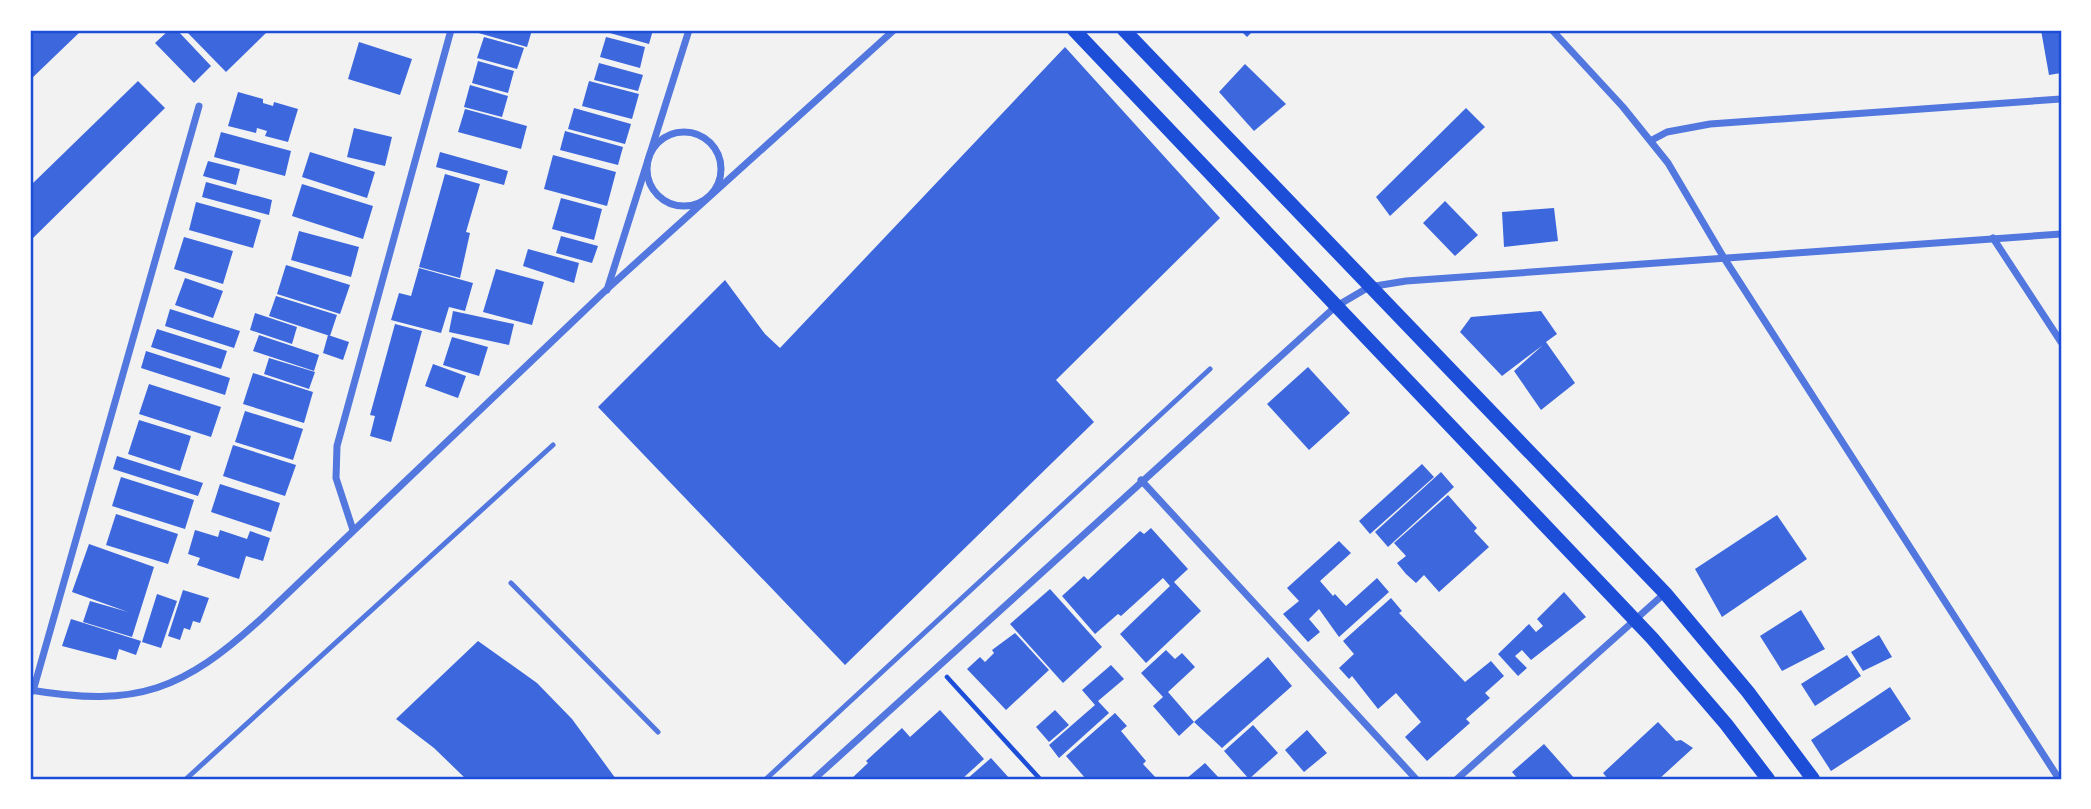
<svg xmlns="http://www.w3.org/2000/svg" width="2091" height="809" font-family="'Titillium Web',sans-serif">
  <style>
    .building { fill: #3d67dc }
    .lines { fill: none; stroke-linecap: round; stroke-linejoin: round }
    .path { stroke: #1d4ed8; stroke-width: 4.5 }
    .service { stroke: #5277de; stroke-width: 5 }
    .minor { stroke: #5277de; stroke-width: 7 }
    .secondary { stroke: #1d4ed8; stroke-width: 14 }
    .neatline { fill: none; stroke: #1d4ed8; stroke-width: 2.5 }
  </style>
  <rect width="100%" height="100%" fill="#f2f2f2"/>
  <g class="building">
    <path d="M36,30H82L30,80V36Z"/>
    <path d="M169,30H177L211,66L194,83L155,43Z"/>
    <path d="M185,30H269L226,72Z"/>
    <path d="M468,30H532L527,47Z"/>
    <path d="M599,30H653L649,44Z"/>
    <path d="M1240,30H1254L1247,37Z"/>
    <path d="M2041,30H2061V73L2049,75Z"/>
    <path d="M484,37L524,48L517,69L477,58Z"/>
    <path d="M606,37L645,47L640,68L600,57Z"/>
    <path d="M359,42L412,59L400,95L348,79Z"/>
    <path d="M1065,47L1220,218L1056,380L1094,422L845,665L598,407L725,280L765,334L780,348Z"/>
    <path d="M478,61L514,71L508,93L472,83Z"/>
    <path d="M599,63L643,75L638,91L594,80Z"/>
    <path d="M1245,64L1286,104L1254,131L1219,92Z"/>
    <path d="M138,81L165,108L30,241V186Z"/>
    <path d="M589,81L639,94L632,119L582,106Z"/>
    <path d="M470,85L508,96L502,117L464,107Z"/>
    <path d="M238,92L263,99V103L273,106L274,102L298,109L288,142L265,136L267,131L257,128L256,133L228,126Z"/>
    <path d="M574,108L631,124L625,144L568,129Z"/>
    <path d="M1466,108L1485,127L1390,216L1376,197Z"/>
    <path d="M465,109L527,126L521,149L458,132Z"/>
    <path d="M354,128L392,137L385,166L347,157Z"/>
    <path d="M565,131L623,147L618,165L560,150Z"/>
    <path d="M221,132L291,151L285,176L214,157Z"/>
    <path d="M310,152L375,172L367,198L302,177Z"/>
    <path d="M440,152L508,171L504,185L436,167Z"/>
    <path d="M553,155L616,172L607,206L544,189Z"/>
    <path d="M208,161L240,169L236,185L203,176Z"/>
    <path d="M445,174L480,184L466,232L470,233L460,278L419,267Z"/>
    <path d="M206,182L272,200L269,215L202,197Z"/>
    <path d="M302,184L373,206L363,239L292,216Z"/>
    <path d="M561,198L602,209L594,240L552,229Z"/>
    <path d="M1445,201L1478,235L1455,256L1423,223Z"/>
    <path d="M196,202L261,220L253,248L189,230Z"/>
    <path d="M1554,208L1558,241L1504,247L1502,212Z"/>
    <path d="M299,231L359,247L351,277L291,260Z"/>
    <path d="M561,236L598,246L592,263L556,253Z"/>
    <path d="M184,237L233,251L223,284L174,269Z"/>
    <path d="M528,249L579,263L574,283L523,266Z"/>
    <path d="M286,265L350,285L340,314L277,294Z"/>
    <path d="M419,268L473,283L465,311L449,307L441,333L391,320L399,293L411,296Z"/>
    <path d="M496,269L544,282L532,325L483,312Z"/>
    <path d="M185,278L223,291L213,318L175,305Z"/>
    <path d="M276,296L337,315L330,336L269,316Z"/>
    <path d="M170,309L240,331L234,348L165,326Z"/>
    <path d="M453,311L514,324L509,345L449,332Z"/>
    <path d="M1541,311L1557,334L1546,342L1575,383L1541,410L1514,371L1543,345L1502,376L1460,332L1471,317Z"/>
    <path d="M255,313L297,327L292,344L250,330Z"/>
    <path d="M395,324L422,331L391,442L370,436L375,416L370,415Z"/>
    <path d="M157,329L227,351L221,369L151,347Z"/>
    <path d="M259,335L319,355L314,371L253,351Z"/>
    <path d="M328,335L349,342L343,360L323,353Z"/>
    <path d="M452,337L488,347L479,376L443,365Z"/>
    <path d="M146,351L230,378L225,395L141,368Z"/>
    <path d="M269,358L315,372L309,389L264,374Z"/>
    <path d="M433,364L466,376L458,398L425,386Z"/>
    <path d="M1308,367L1350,413L1309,450L1267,404Z"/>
    <path d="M253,373L313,392L304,423L243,404Z"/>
    <path d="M149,384L221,407L211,437L139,414Z"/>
    <path d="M245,411L303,429L293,460L235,442Z"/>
    <path d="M139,420L191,436L180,471L128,454Z"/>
    <path d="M233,445L296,465L285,496L223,476Z"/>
    <path d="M117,456L203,483L198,496L113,469Z"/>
    <path d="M1422,464L1434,477L1370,534L1359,521Z"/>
    <path d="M1441,472L1454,487L1388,547L1375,532Z"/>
    <path d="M121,477L194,500L185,529L112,506Z"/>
    <path d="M220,484L280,503L271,532L211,512Z"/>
    <path d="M1448,495L1477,528L1474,531L1489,547L1439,592L1424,575L1416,583L1406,574L1397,563L1406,556L1394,543Z"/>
    <path d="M116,514L178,534L168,564L106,545Z"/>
    <path d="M1777,515L1807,559L1722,617L1695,569Z"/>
    <path d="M1151,528L1188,569L1174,582L1201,611L1146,663L1120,634L1170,586L1163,578L1121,616L1118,614L1095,634L1062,596L1084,576L1088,580L1140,531L1144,534Z"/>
    <path d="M195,530L218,537L220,530L247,539L250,531L270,538L263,561L246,556L239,579L197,565L200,558L188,554Z"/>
    <path d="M1339,541L1351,553L1320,581L1333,596L1335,594L1346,606L1377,578L1389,592L1339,637L1319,609L1309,619L1320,632L1308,642L1283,614L1299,601L1287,588Z"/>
    <path d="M89,544L154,567L132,637L83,622L90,601L128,612L72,592Z"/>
    <path d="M1050,589L1102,647L1063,683L1010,624Z"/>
    <path d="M183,590L209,598L200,623L193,621L190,630L184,628L180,640L168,636Z"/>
    <path d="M1564,592L1586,617L1531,660L1522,650L1515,656L1527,668L1518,676L1498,654L1529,624L1536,632L1543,626L1537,619Z"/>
    <path d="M157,594L177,601L161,648L142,642Z"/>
    <path d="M1391,598L1402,611L1399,613L1465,682L1491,661L1504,676L1485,693L1490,698L1466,719L1470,723L1427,761L1405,737L1421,722L1396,693L1378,709L1352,676L1349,679L1339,668L1354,654L1343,641Z"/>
    <path d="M1801,610L1825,649L1782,671L1760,636Z"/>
    <path d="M71,619L141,641L136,655L119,649L116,660L62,646Z"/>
    <path d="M1015,633L1049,670L1006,710L967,669L980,657L985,662L994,653L992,650Z"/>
    <path d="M1879,635L1892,657L1863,671L1851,652Z"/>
    <path d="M478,641L537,683L572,719L616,779H466L434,748L396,719Z"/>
    <path d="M1166,650L1175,659L1182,653L1195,667L1168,692L1194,722L1268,657L1292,686L1222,748L1194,722L1179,736L1153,706L1163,697L1141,673Z"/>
    <path d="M1847,655L1861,676L1815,706L1801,684Z"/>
    <path d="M1111,665L1124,679L1098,701L1109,713L1059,758L1049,745L1095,705L1082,690Z"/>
    <path d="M1890,687L1911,719L1831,771L1811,740Z"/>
    <path d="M940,710L984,759L962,779H851L868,763L866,761L902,728L910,737Z"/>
    <path d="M1055,710L1069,725L1049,742L1036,727Z"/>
    <path d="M1115,713L1127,726L1121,731L1146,761L1143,764L1157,779H1086L1066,756Z"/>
    <path d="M1658,722L1676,741L1681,740L1693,748L1659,779H1608L1603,773Z"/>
    <path d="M1253,725L1278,753L1249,779L1224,751Z"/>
    <path d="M1307,730L1327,753L1304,772L1285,750Z"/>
    <path d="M1544,744L1575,779H1518L1512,772Z"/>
    <path d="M991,758L1010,779H967Z"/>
    <path d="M1205,763L1220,779H1186Z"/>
  </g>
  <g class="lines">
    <path class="path" d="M947,677L1040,779"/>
    <g class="service">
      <path d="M511,583L658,732"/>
      <path d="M186,779L553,445"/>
      <path d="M766,779L1210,369"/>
    </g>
    <g class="minor">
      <path d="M1552,30L1623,107L1668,163L1724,258L2059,779"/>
      <circle cx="684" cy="169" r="37"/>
      <path d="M1652,140L1667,132L1710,124L2061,99"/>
      <path d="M1993,238L2061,342"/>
      <path d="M607,290L689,30"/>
      <path d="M1141,480L1416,779"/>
      <path d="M353,530L336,478L337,446L451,30"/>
      <path d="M30,690C138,708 183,690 262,618L606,290L894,30"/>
      <path d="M33,691L199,106"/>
      <path d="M814,779L1335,307L1369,287L1406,281L2061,234"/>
      <path d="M1457,779L1665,593"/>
    </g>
    <g class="secondary">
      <path d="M1074,30L1652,638L1726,724L1768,779"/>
      <path d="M1124,30L1665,593L1748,692L1813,779"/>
    </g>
  </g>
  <rect width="2091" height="809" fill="none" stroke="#ffffff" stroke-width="63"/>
  <rect x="32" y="32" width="2028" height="746" class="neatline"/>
</svg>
